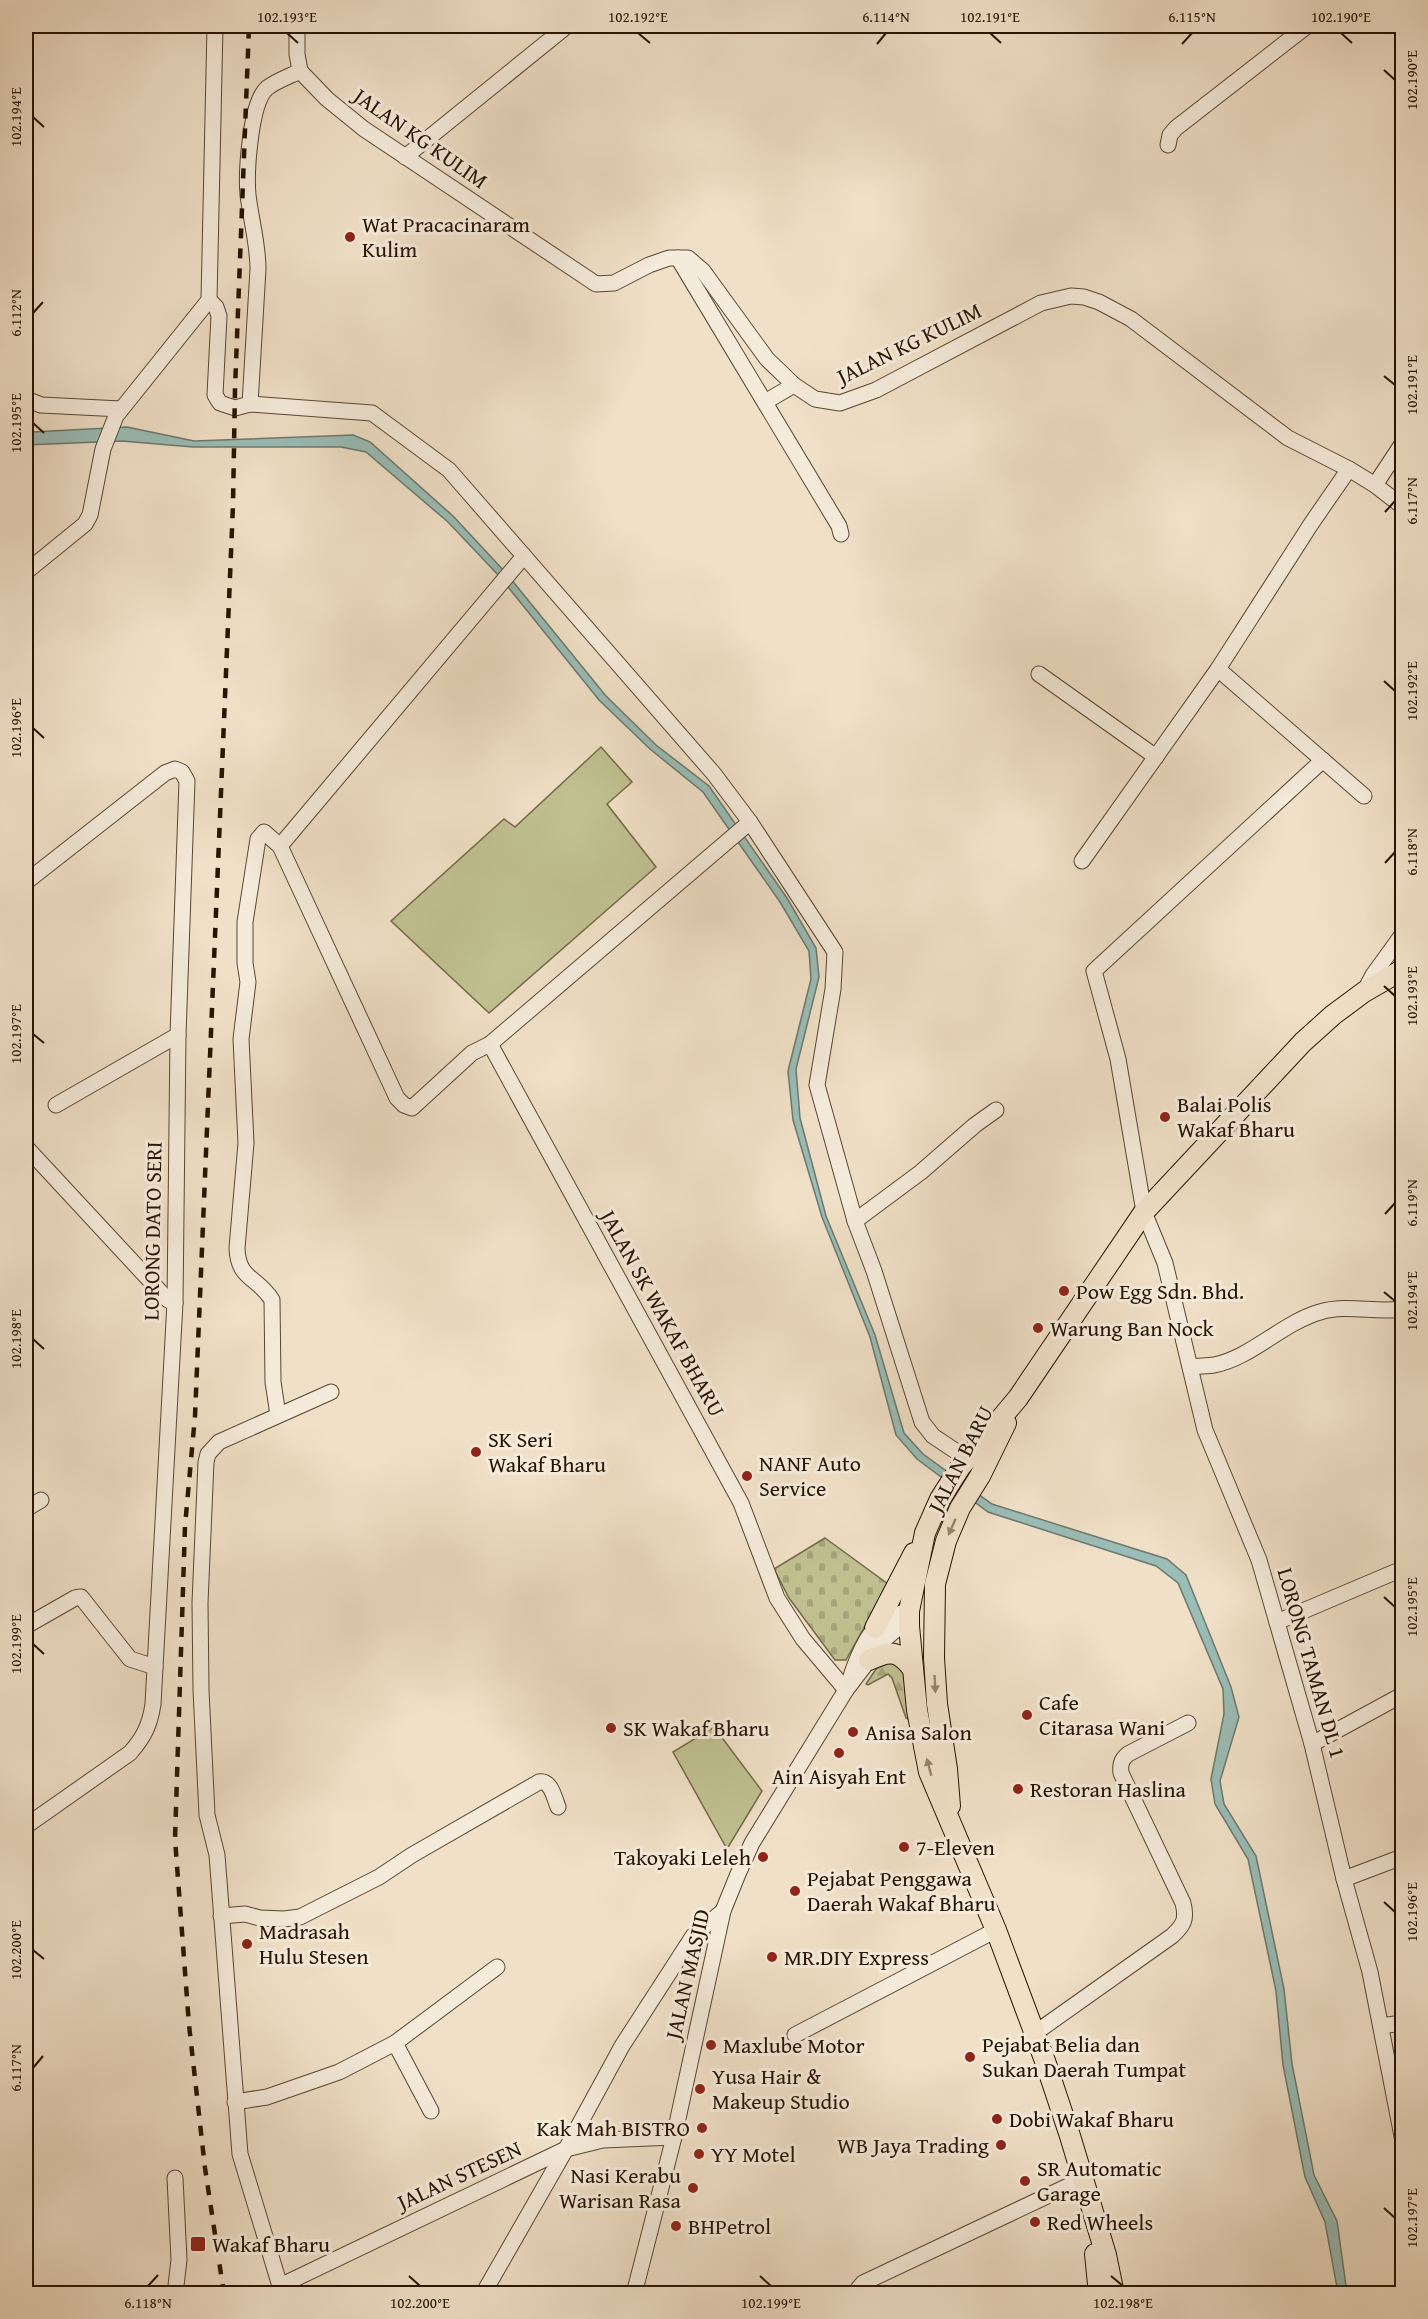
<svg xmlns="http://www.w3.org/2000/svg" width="1428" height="2319" font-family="'Gentium Book Plus',serif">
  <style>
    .green { fill: #c0c191; stroke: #746a48; stroke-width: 1.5 }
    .forest { fill: url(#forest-firs); stroke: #746a48; stroke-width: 1.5 }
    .cemetery { fill: url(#cemetery-stones); stroke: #746a48; stroke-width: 1.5 }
    .water { fill: #9abdb7; stroke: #6c796e; stroke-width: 1.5 }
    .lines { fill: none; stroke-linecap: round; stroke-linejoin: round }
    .minor-casing { stroke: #594632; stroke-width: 17 }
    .major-casing { stroke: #271300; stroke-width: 22 }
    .minor { stroke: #f5ebdb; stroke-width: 15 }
    .major { stroke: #f0e0c7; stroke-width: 20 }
    .rail { stroke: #271300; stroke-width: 4.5; stroke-dasharray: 10 10; stroke-linecap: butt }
    .oneway { fill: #96846d }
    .ticks { fill: none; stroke: #271300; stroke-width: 2 }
    .poi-dot { fill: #8f2418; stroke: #f5ebdb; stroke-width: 2 }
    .labels { text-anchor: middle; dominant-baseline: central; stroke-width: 6; stroke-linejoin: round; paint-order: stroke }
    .street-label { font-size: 22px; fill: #271300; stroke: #f5ebdb }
    .poi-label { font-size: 22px; fill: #271300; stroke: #f5ebdb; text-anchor: start }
    .neatline { fill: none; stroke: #271300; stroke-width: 2 }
    .ticks-label { font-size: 15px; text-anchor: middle; fill: #271300 }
  </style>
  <defs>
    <pattern id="forest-firs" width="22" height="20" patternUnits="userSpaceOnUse" patternTransform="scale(1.5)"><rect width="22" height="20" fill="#c0c191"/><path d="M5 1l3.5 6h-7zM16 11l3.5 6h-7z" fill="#a5a57b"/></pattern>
    <pattern id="cemetery-stones" width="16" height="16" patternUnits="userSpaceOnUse" patternTransform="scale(1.5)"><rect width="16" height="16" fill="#c0c191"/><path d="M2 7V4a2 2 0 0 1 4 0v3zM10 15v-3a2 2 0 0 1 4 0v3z" fill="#a5a57b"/></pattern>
  </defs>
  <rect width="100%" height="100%" fill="#f0e0c7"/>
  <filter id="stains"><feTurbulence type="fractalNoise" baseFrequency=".00333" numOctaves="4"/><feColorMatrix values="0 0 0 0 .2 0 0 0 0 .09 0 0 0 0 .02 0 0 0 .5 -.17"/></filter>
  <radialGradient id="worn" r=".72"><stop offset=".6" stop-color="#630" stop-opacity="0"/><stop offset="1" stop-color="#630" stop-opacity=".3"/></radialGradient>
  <g class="green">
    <path d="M601,747L632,782L607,804L656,867L489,1013L391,921L504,819L515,827Z"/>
    <path d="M714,1727L762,1791L727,1849L673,1752Z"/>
  </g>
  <path class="forest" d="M892,1661L905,1674L912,1721L906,1718L892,1678L888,1674L868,1685L866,1684L876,1669Z"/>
  <path class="cemetery" d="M825,1538L888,1584L846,1660H835L789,1598L774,1569Z"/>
  <path class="water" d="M127,427L194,441L353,435L370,442L453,516L506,573L606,696L656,745L709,786L787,898L816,948L819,977L796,1069L800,1118L826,1216L875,1335L904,1433L923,1454L992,1504L1167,1559L1186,1575L1231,1687L1239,1717L1220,1781L1224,1804L1256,1856L1284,1989L1292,2064L1314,2175L1337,2221L1347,2293H1338L1325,2222L1305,2177L1283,2065L1276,1991L1248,1859L1215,1804L1211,1779L1224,1714L1223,1689L1178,1583L1156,1566L988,1512L917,1459L896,1435L870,1337L822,1217L793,1120L788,1071L811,979L809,951L780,902L703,792L650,749L599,700L500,577L448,522L366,452L341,447H193L122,441L26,445V430L32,432Z"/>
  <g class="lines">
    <g class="minor-casing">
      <g id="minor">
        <path d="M297,26V54L300,71L327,99L364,129L596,284L614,283L649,265L669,258H688L703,271L767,359L794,385L815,399L840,403L876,390L1041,303L1071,296L1084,297L1099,302L1131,319L1288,438L1349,469L1375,485L1402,506"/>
        <path d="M1168,145L1170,135L1176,128L1307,26"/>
        <path d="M405,157L567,26"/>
        <path d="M678,258L839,526L841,534"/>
        <path d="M209,300L216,307L219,316L215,395L220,403L235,408L250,404L372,413L449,470L714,774L750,822L835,952L833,989L817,1085L855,1221L874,1271L922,1422L933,1436L966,1458"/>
        <path d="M26,399L41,405L121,409"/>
        <path d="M765,402L794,385"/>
        <path d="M250,404L258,269C258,244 251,220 248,195C246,173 250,103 267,88C276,81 290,76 300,71"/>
        <path d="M1375,485L1402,444"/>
        <path d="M26,572L85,524L90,515L103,449L116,416L209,300L215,26"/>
        <path d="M1218,669L1364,796"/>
        <path d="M1039,674L1156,757"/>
        <path d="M1323,760L1094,971L1118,1059L1144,1212L1165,1263L1205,1430L1259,1560L1312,1744L1344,1879L1370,1972L1402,2136"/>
        <path d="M280,846L524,556"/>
        <path d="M1082,861L1218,669L1311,524L1349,469"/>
        <path d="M26,882L165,773L175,769L182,772L187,781L178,1035L175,1303L153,1704C150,1725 144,1737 130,1753L26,1826"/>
        <path d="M1364,992L1373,975L1402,935"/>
        <path d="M490,1044L741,1503L777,1598L803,1639L846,1690"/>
        <path d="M56,1105L178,1035"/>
        <path d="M26,1147L168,1300L175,1303"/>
        <path d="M855,1221L921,1172L975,1125L996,1110"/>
        <path d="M1191,1367C1199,1366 1207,1366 1214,1365C1251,1358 1282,1323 1320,1312C1347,1304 1375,1313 1402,1309"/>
        <path d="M278,1415L273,1382L272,1300C257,1276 238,1280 237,1248L246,1143L241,1039L248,982L245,963V922L258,839L264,832L280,846L397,1098L404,1105L412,1108L472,1053L490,1044L750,822"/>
        <path d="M26,1509L41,1500"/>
        <path d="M1277,1622L1402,1569"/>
        <path d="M26,1626L75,1598L81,1597L130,1659L155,1667"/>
        <path d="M851,1676C862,1644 873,1618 909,1611"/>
        <path d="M1312,1744L1402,1695"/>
        <path d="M1344,1879L1402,1857"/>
        <path d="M221,1916L245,1914L260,1918L284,1919L300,1917L379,1877L412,1855L539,1782C551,1780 554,1797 558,1807"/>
        <path d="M1381,2026L1402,2023"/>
        <path d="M1035,2033L1172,1936C1184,1925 1187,1919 1183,1903L1121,1773C1120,1765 1121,1760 1128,1754L1188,1723"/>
        <path d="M795,2035L996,1930"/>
        <path d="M395,2043L431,2111"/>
        <path d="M235,2102L267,2097L339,2072L395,2043L497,1967"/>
        <path d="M175,2178L179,2260L175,2294"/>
        <path d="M280,2286L240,2154L217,1855L207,1815L201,1690L200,1603L206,1462L208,1454L219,1442L331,1392"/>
        <path d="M281,2294L280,2286L566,2149L603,2140L674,2137"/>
        <path d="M483,2294L566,2149L622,2046L693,1936L723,1911"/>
        <path d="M634,2294L674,2137L723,1911L738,1874L752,1843L846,1690L885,1639L898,1628L909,1626"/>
        <path d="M854,2294L863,2283L1083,2179"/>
      </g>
    </g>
    <g class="major-casing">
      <g id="major">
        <path d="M875,1628L914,1553"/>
        <path d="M869,1660C890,1650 898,1650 913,1669"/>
        <path d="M950,1806L947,1769L937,1704L934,1658L935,1584L946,1541L960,1508L980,1476L1006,1423"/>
        <path d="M1095,2254L1099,2294"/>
        <path d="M1114,2294L1106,2255L1070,2136L1045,2061L996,1930L929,1772L917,1710L909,1626V1611L925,1533L940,1499L961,1466L1018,1398L1144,1212L1303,1042L1333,1015L1364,992L1402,970"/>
      </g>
    </g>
    <use href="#minor" class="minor"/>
    <use href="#major" class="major"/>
    <path class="rail" d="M224,2294L205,2168L189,2025L175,1839L185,1526L195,1416L233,505L235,389L249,26"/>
  </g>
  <defs><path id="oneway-solid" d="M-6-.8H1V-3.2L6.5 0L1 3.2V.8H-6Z" transform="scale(1.5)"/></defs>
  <g class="oneway">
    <use href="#oneway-solid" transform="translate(952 1527) rotate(114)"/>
    <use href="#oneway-solid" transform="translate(935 1684) rotate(87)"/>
    <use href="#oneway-solid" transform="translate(929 1767) rotate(-105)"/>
  </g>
  <path class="ticks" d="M287,33L298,43M638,33L650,43M990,33L1001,43M1341,33L1352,43M877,44L886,33M1182,44L1192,33M1384,70L1395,80M33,117L44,127M33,313L43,302M1384,376L1395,385M33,423L44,433M1385,512L1395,501M1384,681L1395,691M33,728L44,738M1385,863L1395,852M1384,986L1395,996M33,1034L44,1043M1385,1214L1395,1203M1384,1292L1395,1301M33,1339L44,1349M1384,1597L1395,1607M33,1644L44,1654M1384,1902L1395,1912M33,1950L44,1959M33,2068L43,2056M1384,2208L1395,2218M409,2276L420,2286M760,2276L771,2286M1111,2276L1123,2286M148,2286L158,2275"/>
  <g class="poi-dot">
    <circle cx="350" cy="237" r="6"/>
    <circle cx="1165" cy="1117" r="6"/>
    <circle cx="1064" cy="1291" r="6"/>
    <circle cx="1038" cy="1328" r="6"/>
    <circle cx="476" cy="1452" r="6"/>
    <circle cx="747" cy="1476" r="6"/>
    <circle cx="1027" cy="1715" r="6"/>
    <circle cx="611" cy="1728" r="6"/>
    <circle cx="853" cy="1732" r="6"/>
    <circle cx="839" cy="1753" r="6"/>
    <circle cx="1018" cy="1789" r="6"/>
    <circle cx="904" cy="1847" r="6"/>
    <circle cx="763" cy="1857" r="6"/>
    <circle cx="795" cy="1891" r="6"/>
    <circle cx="247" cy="1944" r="6"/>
    <circle cx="772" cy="1957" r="6"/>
    <circle cx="711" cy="2045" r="6"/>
    <circle cx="970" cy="2057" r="6"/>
    <circle cx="700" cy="2089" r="6"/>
    <circle cx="997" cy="2119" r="6"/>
    <circle cx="702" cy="2128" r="6"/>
    <circle cx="1001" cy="2145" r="6"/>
    <circle cx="699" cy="2154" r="6"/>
    <circle cx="1025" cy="2181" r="6"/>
    <circle cx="693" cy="2188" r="6"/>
    <circle cx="1035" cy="2222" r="6"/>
    <circle cx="676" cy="2226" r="6"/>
    <rect x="190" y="2236" width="16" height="16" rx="3"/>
  </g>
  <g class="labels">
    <g class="street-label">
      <text transform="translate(421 138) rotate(35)">JALAN KG KULIM</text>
      <text transform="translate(909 343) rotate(-26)">JALAN KG KULIM</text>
      <text transform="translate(152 1231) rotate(-89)">LORONG DATO SERI</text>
      <text transform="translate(663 1313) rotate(61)">JALAN SK WAKAF BHARU</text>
      <text transform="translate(960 1459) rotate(-63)">JALAN BARU</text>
      <text transform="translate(1312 1663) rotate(74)">LORONG TAMAN DL 1</text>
      <text transform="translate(687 1974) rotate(-77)">JALAN MASJID</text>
      <text transform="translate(459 2175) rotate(-25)">JALAN STESEN</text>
    </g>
    <g class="poi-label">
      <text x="362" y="224">Wat Pracacinaram<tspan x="362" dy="25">Kulim</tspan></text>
      <text x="1177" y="1104">Balai Polis<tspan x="1177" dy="25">Wakaf Bharu</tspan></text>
      <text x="1076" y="1291">Pow Egg Sdn. Bhd.</text>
      <text x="1050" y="1328">Warung Ban Nock</text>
      <text x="488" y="1439">SK Seri<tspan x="488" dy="25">Wakaf Bharu</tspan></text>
      <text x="759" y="1463">NANF Auto<tspan x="759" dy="25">Service</tspan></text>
      <text x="1039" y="1702">Cafe<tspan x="1039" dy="25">Citarasa Wani</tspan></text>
      <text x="623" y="1728">SK Wakaf Bharu</text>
      <text x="865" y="1732">Anisa Salon</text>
      <text x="839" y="1776" text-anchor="middle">Ain Aisyah Ent</text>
      <text x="1030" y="1789">Restoran Haslina</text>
      <text x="916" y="1847">7-Eleven</text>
      <text x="751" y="1857" text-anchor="end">Takoyaki Leleh</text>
      <text x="807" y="1878">Pejabat Penggawa<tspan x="807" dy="25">Daerah Wakaf Bharu</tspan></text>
      <text x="259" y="1931">Madrasah<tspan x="259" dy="25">Hulu Stesen</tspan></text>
      <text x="784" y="1957">MR.DIY Express</text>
      <text x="982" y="2044">Pejabat Belia dan<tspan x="982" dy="25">Sukan Daerah Tumpat</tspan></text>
      <text x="723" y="2045">Maxlube Motor</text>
      <text x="712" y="2076">Yusa Hair &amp;<tspan x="712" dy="25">Makeup Studio</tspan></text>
      <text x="1009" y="2119">Dobi Wakaf Bharu</text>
      <text x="690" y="2128" text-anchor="end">Kak Mah BISTRO</text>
      <text x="989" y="2145" text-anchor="end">WB Jaya Trading</text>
      <text x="711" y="2154">YY Motel</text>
      <text x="1037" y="2168">SR Automatic<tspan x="1037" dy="25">Garage</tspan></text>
      <text x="681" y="2175" text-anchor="end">Nasi Kerabu<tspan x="681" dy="25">Warisan Rasa</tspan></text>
      <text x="1047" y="2222">Red Wheels</text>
      <text x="688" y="2226">BHPetrol</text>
      <text x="212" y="2244">Wakaf Bharu</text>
    </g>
  </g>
  <rect width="1428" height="2319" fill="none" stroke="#f0e0c7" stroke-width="66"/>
  <rect x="33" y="33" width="1362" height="2253" class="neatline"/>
  <g class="ticks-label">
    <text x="287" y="22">102.193°E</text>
    <text x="638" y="22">102.192°E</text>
    <text x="886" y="22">6.114°N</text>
    <text x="990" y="22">102.191°E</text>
    <text x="1192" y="22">6.115°N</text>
    <text x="1341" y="22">102.190°E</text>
    <text transform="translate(1412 80) rotate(-90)" y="5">102.190°E</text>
    <text transform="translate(16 117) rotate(-90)" y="5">102.194°E</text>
    <text transform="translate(16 313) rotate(-90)" y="5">6.112°N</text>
    <text transform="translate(1412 385) rotate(-90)" y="5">102.191°E</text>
    <text transform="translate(16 423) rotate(-90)" y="5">102.195°E</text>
    <text transform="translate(1412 501) rotate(-90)" y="5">6.117°N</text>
    <text transform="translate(1412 691) rotate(-90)" y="5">102.192°E</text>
    <text transform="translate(16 728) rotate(-90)" y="5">102.196°E</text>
    <text transform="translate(1412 852) rotate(-90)" y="5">6.118°N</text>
    <text transform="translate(1412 996) rotate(-90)" y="5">102.193°E</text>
    <text transform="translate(16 1034) rotate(-90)" y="5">102.197°E</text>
    <text transform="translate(1412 1203) rotate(-90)" y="5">6.119°N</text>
    <text transform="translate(1412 1301) rotate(-90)" y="5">102.194°E</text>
    <text transform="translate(16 1339) rotate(-90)" y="5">102.198°E</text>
    <text transform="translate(1412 1607) rotate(-90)" y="5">102.195°E</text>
    <text transform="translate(16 1644) rotate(-90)" y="5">102.199°E</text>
    <text transform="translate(1412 1912) rotate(-90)" y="5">102.196°E</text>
    <text transform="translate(16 1950) rotate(-90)" y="5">102.200°E</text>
    <text transform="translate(16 2068) rotate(-90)" y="5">6.117°N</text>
    <text transform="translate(1412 2218) rotate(-90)" y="5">102.197°E</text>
    <text x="148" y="2308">6.118°N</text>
    <text x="420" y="2308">102.200°E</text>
    <text x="771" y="2308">102.199°E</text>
    <text x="1123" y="2308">102.198°E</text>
  </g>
  <rect width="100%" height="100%" filter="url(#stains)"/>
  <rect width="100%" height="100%" fill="url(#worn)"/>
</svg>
